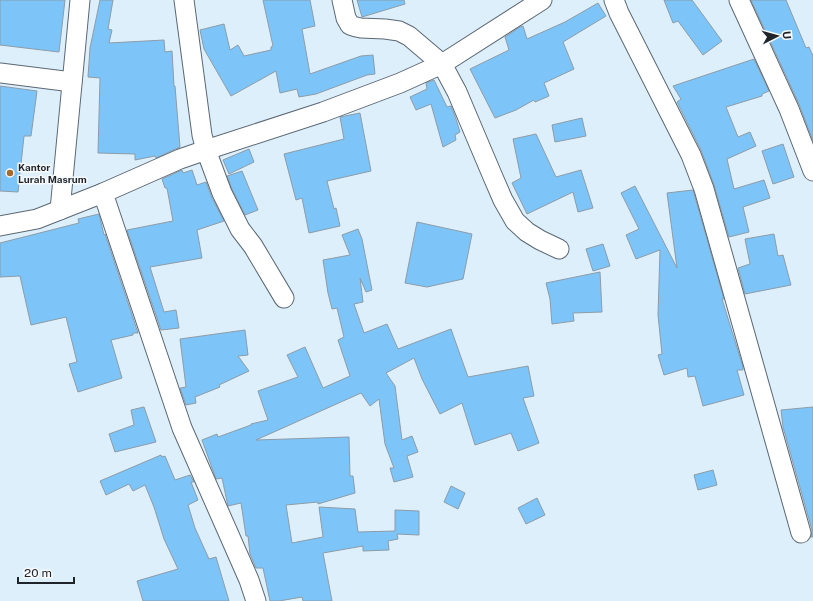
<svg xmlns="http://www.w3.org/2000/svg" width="813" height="601" font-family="'Public Sans',sans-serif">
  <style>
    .building { fill: #7dc5f9; stroke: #8c9ca8 }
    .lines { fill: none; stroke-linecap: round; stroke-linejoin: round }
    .minor-casing { stroke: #5a6873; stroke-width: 21 }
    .minor { stroke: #fff; stroke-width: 19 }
    .poi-dot { fill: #a56b2a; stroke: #f7fafd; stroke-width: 1.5 }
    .labels { text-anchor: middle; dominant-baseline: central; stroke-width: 3; stroke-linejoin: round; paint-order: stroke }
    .poi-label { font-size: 10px; font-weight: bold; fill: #1e2429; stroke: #f7fafd; text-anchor: start }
  </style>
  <rect width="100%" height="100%" fill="#deeffc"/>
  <g class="building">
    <path d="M0,0H65L59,52L0,45Z"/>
    <path d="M100,0H113L108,29L112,30L109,43L164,40L165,52L172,51L174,86H175L180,147L156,158L155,156L135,160V154L98,153L100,78L88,77L90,48Z"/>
    <path d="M263,0H310L315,26L302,29L310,74L361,56L373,55L375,74L367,75L316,94L299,97L297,89L280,93L276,71L231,96L204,49L200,30L224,24L230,50L238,45L244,56L271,50V47L273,46Z"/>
    <path d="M357,0H404L405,4L362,17Z"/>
    <path d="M664,0H692L722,41L703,55L678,21L673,23Z"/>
    <path d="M751,0H786L806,48L809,47L813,56V141L799,104Z"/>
    <path d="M598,3L606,16L563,42L574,69L544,83L549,96L535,102L534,100L516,110L495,118L470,69L509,50L505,37L520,27L523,26L527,39L565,22Z"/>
    <path d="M754,59L769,91L762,94V96L726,107L738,137L750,132L756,146L727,159L734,189L764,180L770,198L743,207L749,232L729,237L714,185L701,150L677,102L681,99L673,86Z"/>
    <path d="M434,80L447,107L451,106L456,119L460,132L455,135L456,140L443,147L431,104L416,110L410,97L427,89L426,83Z"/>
    <path d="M0,86L37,91L31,136H24L18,192L0,191Z"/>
    <path d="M360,113L371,171L327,181L334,209L336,208L340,226L309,233L302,198L296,200L284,154L344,139L340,117Z"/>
    <path d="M582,118L586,136L555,142L552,125Z"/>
    <path d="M536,134L556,177L581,170L593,208L578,212L573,192L527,214L512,183L521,178L513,139Z"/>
    <path d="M783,144L794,177L773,184L762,151Z"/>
    <path d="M249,149L254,162L229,174L223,160Z"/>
    <path d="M182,170L183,173L192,170L197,185L206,182L212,198L224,221L197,230L202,258L150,267L164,312L176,310L179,328L161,330L127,230L173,221L167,188H165L162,179Z"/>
    <path d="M242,171L258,210L245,215L232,189L227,176Z"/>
    <path d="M635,186L677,268L667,193L693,190L724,299H722L743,367V370H737L744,395L703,406L695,376L688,377L687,368L664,375L658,355L662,354L658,315L660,250L636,259L626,235L639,229L621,193Z"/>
    <path d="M99,214L104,235L105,234L138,333H133V335L111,340L122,378L78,392L69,364L77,362L66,317L31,325L20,276L0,277V243L79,223L78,219Z"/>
    <path d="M417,222L472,234L463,279L427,287L405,283Z"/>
    <path d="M358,229L362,239L372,290L366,292L360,278L363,302L354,304L364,333L387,324L398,349L451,329L468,377L528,366L534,396L523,398L539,443L518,451L511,433L475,445L462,403L440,414L422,379L414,358L386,373L395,386L402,440L412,436L418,452L407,456L413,477L394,482L390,468H394L385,444L379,399L370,406L361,393L256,440L349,437L350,476H353L355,493L318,504V502L286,505L292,543L323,537L319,507L355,509L358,532L395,531V510L419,511V535L397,534L398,539L388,541L389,550L363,551V546L323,553L332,601H303L302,597L279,601H270L263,568H256L250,554L248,536H246L241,503L228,506L222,478L216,479L202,440L217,434L218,437L251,425V424L268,420L258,391L298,377L287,355L305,347L323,388L350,376L338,340L344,337L337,308L332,309L328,293L323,260L350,255L342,235Z"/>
    <path d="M774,234L778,256L783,255L791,285L745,294L738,268L750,264L745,239Z"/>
    <path d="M603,244L610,266L593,271L586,249Z"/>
    <path d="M600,272L602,312L573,313L574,321L552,324L550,299L546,283Z"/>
    <path d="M245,330L248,355L238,356L249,371L219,385L220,387L195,397L196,403L186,405L180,388L186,387L180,339Z"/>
    <path d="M144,407L156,442L115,452L109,434L134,425L131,410Z"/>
    <path d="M813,407V537H811L812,530L783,427L781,410Z"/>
    <path d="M161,455L162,457L165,456L175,480L190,475L194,482H191L198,500L188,505L195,528L209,559L216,557L229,601H143L137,581L178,569L164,539L154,507L145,485L133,491L129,484L106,495L100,481Z"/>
    <path d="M713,470L717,485L698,490L694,475Z"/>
    <path d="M451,486L465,493L458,509L444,502Z"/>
    <path d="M537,498L545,515L526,524L518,508Z"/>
  </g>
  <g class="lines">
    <g class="minor-casing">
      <g id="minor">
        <path d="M184,0L202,135L206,150L222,193L240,229L253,246L284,298"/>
        <path d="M342,0L346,18L350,25L356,27L361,28L385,29L399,31L409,36L442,64L457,92L493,177L503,200L515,221L527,232L540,240L559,249"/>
        <path d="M614,0L619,13L691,155L704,189L801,533"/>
        <path d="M739,0L789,109L813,171"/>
        <path d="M0,73L72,82"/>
        <path d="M103,193L182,428L249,580L256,601"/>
        <path d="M60,210L80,0"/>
        <path d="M0,226L37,219L103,193L180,159L206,150L323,112L400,83L442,64L542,0"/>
      </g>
    </g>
    <use href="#minor" class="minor"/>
  </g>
  <circle class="poi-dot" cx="10" cy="173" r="4"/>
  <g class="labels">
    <g class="poi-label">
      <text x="18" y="167">Kantor<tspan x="18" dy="12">Lurah Masrum</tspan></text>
    </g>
  </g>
  <g transform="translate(777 36) rotate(84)" stroke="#f7fafd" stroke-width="3" paint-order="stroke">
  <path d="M0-3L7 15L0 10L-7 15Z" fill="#1e2429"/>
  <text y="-6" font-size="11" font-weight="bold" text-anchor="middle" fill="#1e2429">U</text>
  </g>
  <path d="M18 577v6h56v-6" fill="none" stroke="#1e2429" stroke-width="2"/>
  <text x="24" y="577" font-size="12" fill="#1e2429" stroke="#f7fafd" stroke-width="3" paint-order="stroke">20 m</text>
</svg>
